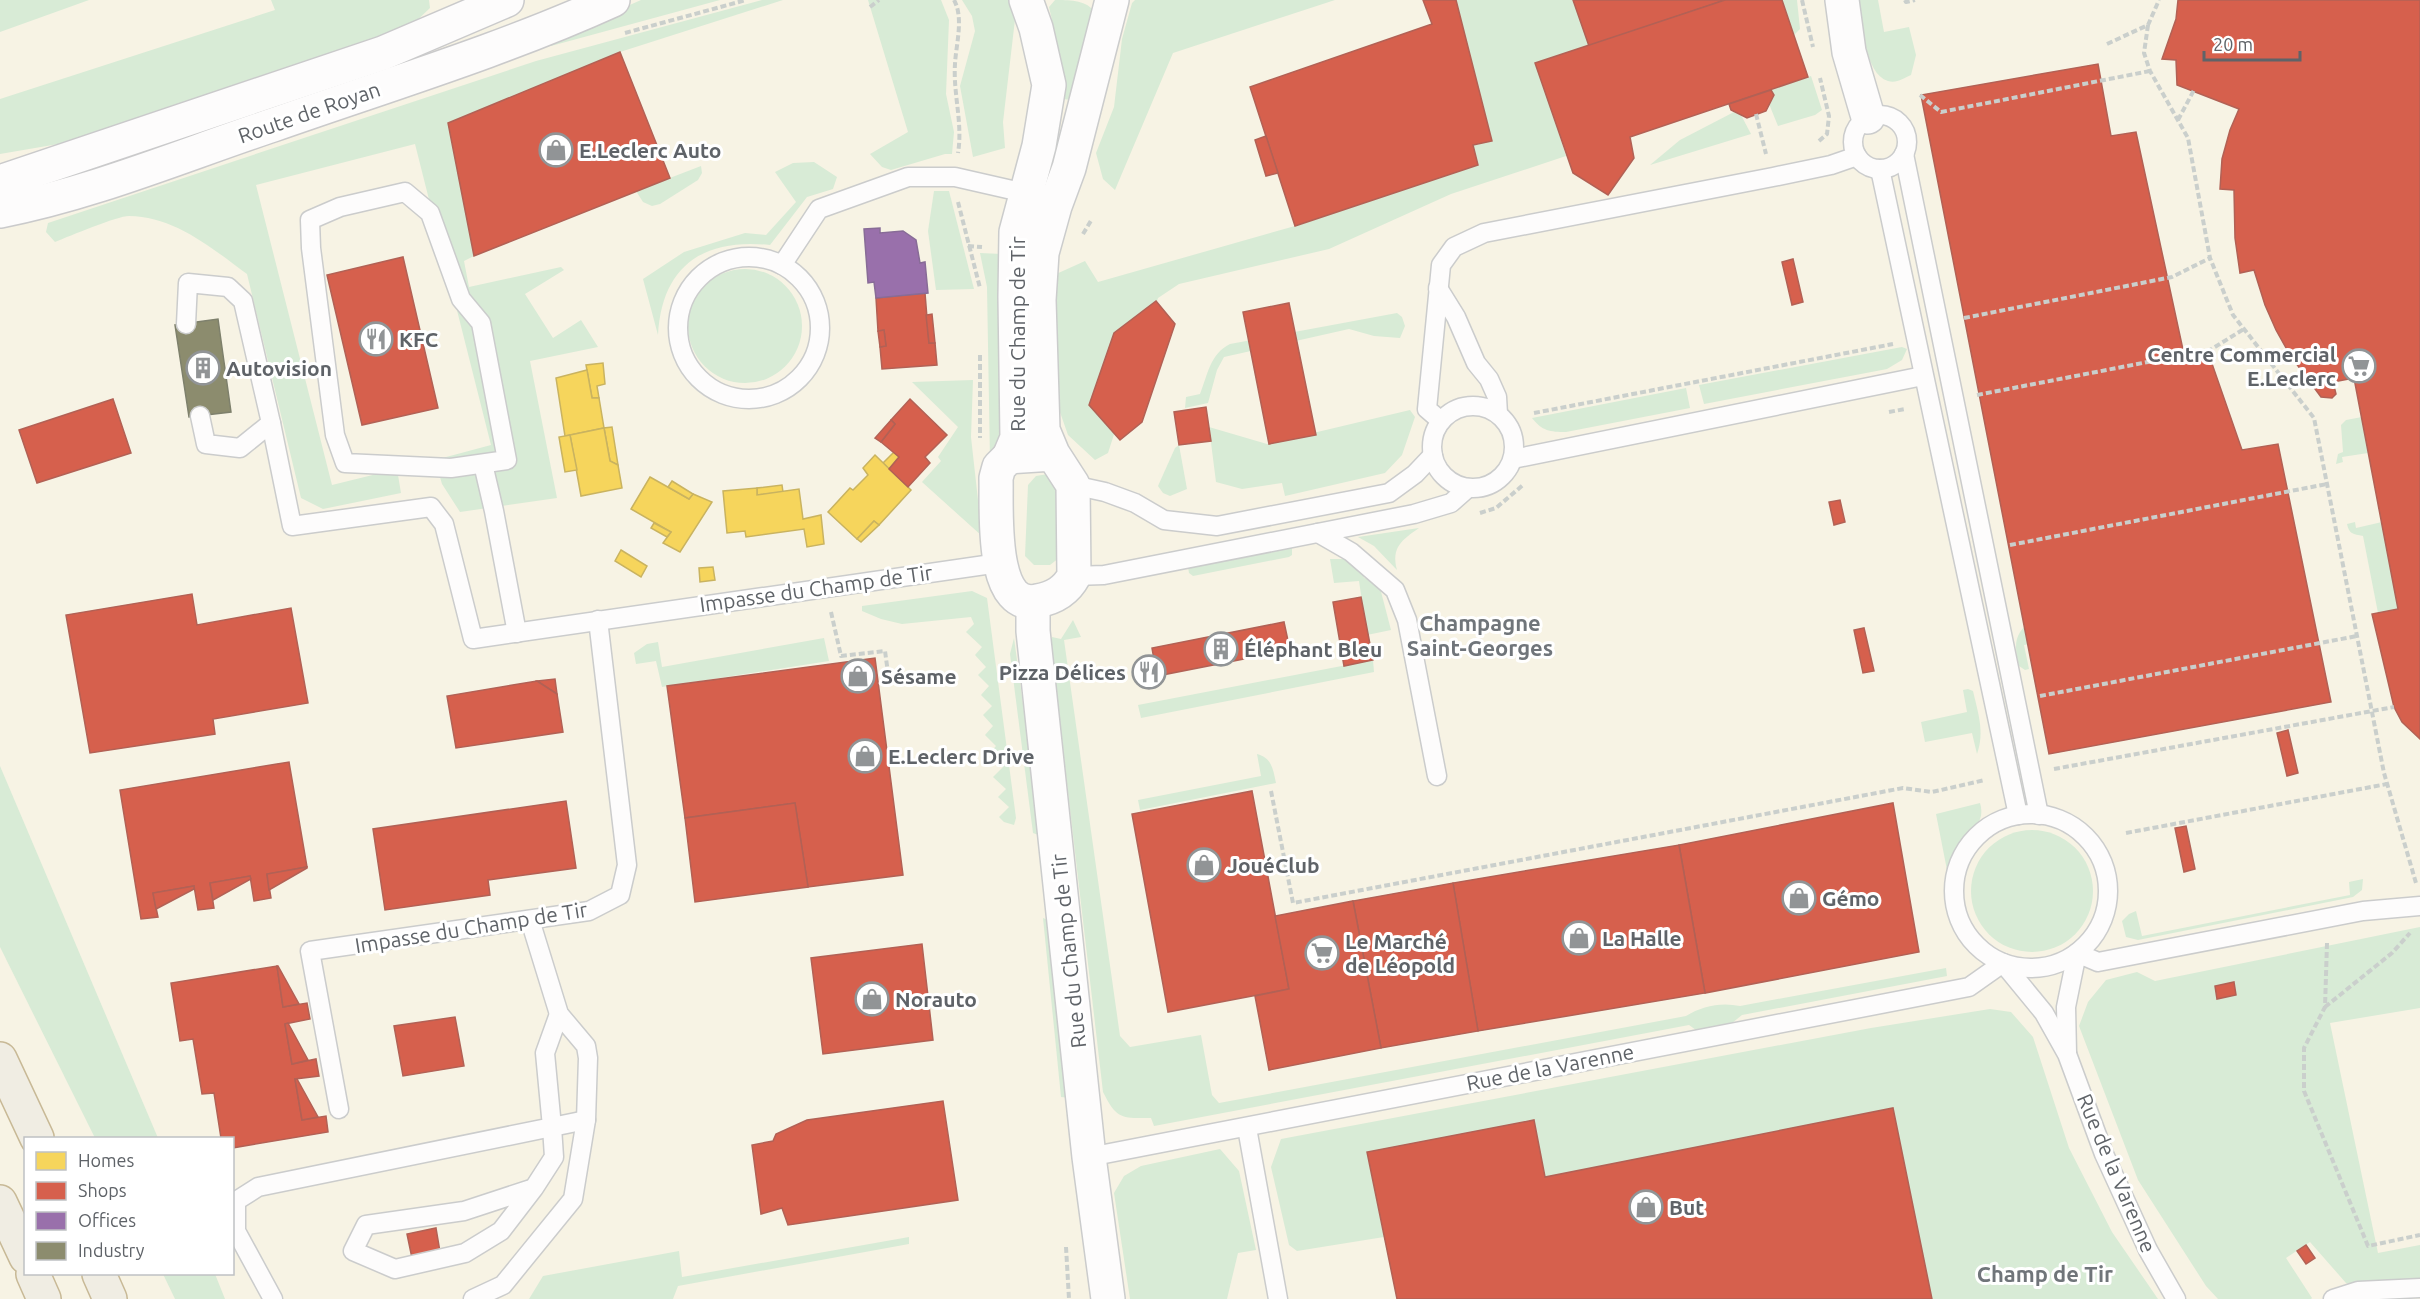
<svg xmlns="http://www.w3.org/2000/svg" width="2420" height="1299" font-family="Ubuntu,sans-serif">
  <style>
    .commercial { fill: #f7f3e4; fill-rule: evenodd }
    .green { fill: #d8ebd6 }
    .homes { fill: #f6d55c; stroke: #c9b360; stroke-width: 1.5 }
    .shops { fill: #d6604d; stroke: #b26155; stroke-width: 1.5 }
    .offices { fill: #9970ab; stroke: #886c97; stroke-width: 1.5 }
    .industry { fill: #8c8c6e; stroke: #7e806c; stroke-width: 1.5 }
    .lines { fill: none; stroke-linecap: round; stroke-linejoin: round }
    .lane-casing { stroke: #cbcccc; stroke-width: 21 }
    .street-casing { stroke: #cbcccc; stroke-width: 36 }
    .secondary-casing { stroke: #cacacb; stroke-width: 36 }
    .highway-casing { stroke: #c8b996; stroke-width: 36 }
    .path { stroke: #cacfcc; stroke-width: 4; stroke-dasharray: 6 3; stroke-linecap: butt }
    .lane { stroke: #fdfcfc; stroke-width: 18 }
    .street { stroke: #fdfcfc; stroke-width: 33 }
    .secondary { stroke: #fdfcfc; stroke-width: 33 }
    .highway { stroke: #f0ede3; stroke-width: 33 }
    .labels { text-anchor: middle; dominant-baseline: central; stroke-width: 6; stroke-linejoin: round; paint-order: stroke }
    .street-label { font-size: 21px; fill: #5f6368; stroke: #fff }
    .poi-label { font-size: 21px; font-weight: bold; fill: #5f6368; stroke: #fff; text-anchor: start }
    .neighbourhood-label { font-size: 22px; font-weight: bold; fill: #70757a; stroke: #fff }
  </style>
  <rect width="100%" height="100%" fill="#efeeea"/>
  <path class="commercial" d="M0,0H2420V1299H0ZM26,1138H232V1274H26Z"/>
  <g class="green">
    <path d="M0,0H89L0,32Z"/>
    <path d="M271,0H429L430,8L410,27L70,142L0,154V99L275,10Z"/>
    <path d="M641,0H720L551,46L549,41Z"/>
    <path d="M762,0H783L620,52L449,123L474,256L464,261L469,287L561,267L564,270L525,294L553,338L581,320L598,347L530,361L557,498L460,512L442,484L435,460L491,445L415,144L256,185L332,485L397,469L401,493L323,509L301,498L247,274C213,249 174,216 129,216C117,216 70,236 55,242L46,232L48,223L536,61Z"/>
    <path d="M868,0H941L949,20L946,94L954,132L952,154H945L891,170L882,167L870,154L908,132Z"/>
    <path d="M962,0H1011L1016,11L1003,122L1005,148L973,157L960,86L975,31L972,16Z"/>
    <path d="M1055,0C1068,0 1085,0 1093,10L1077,101L1057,98C1057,67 1057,37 1049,7Z"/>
    <path d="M1135,0H1335L1173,53L1115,190L1103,179L1096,153L1114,107L1122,39L1132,3Z"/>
    <path d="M1456,0H1573L1589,46L1536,63L1566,156L1451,194L1329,249L1179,284L1158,298L1108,453L1095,460L1068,435L1054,395V275L1085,261L1098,282L1295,226L1478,165L1473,145L1492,140Z"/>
    <path d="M1782,0H1797L1800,29L1794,35Z"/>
    <path d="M1859,0H1878L1884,32L1909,27L1916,55L1911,75C1904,78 1896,84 1888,81C1864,74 1862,21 1859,0Z"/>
    <path d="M1811,76L1822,110L1815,115L1778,126L1769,104L1774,95L1771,90Z"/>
    <path d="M1734,112L1741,115L1751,134L1650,165L1680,140Z"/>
    <path d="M814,162L837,177L833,189L807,197L770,245C704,238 662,265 658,335L643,279L684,252L745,233L766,235L796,202L775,172L793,163Z"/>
    <path d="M701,166L702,173L698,180L660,204L652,206L643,202L636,191Z"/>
    <path d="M934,191H949L974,289L936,290L928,231Z"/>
    <path d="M980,253L1002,254L1006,435L990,461L987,287Z"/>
    <circle cx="745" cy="326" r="57"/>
    <path d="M1397,313L1402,317L1405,326L1400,338L1374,336L1349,329L1224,357L1217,370L1208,403L1185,408L1186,397L1200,394C1208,374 1210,354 1230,344Z"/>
    <path d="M1902,347L1907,349L1902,360L1887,369L1704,404L1699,385Z"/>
    <path d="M973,380L971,437L982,536L922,482L941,461L938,457L958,427L912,382Z"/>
    <path d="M1686,388L1690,408L1566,432C1550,432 1542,431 1532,418Z"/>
    <path d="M1410,410L1415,417L1402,455L1385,473L1285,496L1282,483L1242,489L1216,482L1209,427L1267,444Z"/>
    <path d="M2362,417L2368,453L2342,457L2343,462L2336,464L2338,454L2343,452L2341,425L2346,420Z"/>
    <path d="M1179,445L1187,489L1170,496L1163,493L1158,486L1175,448Z"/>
    <path d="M1048,474L1058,477L1064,554L1050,565H1034L1025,556L1028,485L1036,476Z"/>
    <path d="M2355,522L2356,528L2382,522L2398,609L2378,613L2363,536C2353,534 2349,534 2347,524Z"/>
    <path d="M1419,528C1402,540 1391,547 1397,570L1374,546L1358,537Z"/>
    <path d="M1286,545L1292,547V555L1289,557L1193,576L1189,573L1188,567Z"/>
    <path d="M1330,559H1346L1361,566L1364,578L1375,580L1379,584L1391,630L1367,635L1359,581L1334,583Z"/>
    <path d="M972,591L987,598L1016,818L1014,825L1004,822L999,817L1009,807L998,797L1006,789L993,777L1003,767L989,754L996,746L985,735L993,726L983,715L992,706L981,695L989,686L978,675L986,667L975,655L982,647L966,632L974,624L971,617L902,624L881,619L862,611V606Z"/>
    <path d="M2034,618L2038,643L2024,645L2029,669L2025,670L2019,666C2013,642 2015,633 2034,618Z"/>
    <path d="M1073,620L1081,637L1064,640L1120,1036L1130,1047L1201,1035L1212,1095L1219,1103L1686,1016C1702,1006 1721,1002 1740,1006L1946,968L1947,976L1742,1015L1732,1023L1696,1030L1689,1025L1154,1126L1151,1118C1122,1118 1117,1120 1103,1092L1052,655V637L1061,639Z"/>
    <path d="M824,638L829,661L662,687L656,661L636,664L634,653L647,644L658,642L662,667Z"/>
    <path d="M1014,638L1041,836L1033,833L1010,654Z"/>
    <path d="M1373,660L1374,672L1141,718L1138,705Z"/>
    <path d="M1968,689L1973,691C1978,713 1985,732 1977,754L1972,733L1925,742L1921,722L1967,712L1963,690Z"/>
    <path d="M1257,754C1272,758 1273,769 1276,783L1140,810L1138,800L1261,776Z"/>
    <path d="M0,766L158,1138H95L0,947Z"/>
    <path d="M1980,803C1986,823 1971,830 1961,844C1955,851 1951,861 1947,870L1936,814Z"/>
    <circle cx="2032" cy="891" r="61"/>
    <path d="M2363,879L2362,890L2353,897L2138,940L2126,937L2122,921L2129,914L2136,911L2142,936L2350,895L2349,882Z"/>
    <path d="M1043,918L1048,920L1071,1098L1061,1097Z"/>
    <path d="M2420,927V1008L2330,1023L2378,1253L2420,1245V1280L2357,1287L2346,1283L2310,1242L2286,1258L2312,1298L2311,1299H2218L2206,1286L2138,1180L2079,1026L2088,1002L2106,980L2137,972L2155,981Z"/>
    <path d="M1990,1009L2011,1012L2033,1037L2069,1148L2112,1232L2158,1299H1932L1893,1108L1545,1177L1534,1120L1367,1153L1384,1237L1297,1251L1289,1245L1271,1167L1281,1139L1871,1028Z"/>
    <path d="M1220,1149L1239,1171L1256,1250L1238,1253L1227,1299H1130L1114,1193L1124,1176L1141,1166Z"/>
    <path d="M909,1237V1244L678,1286L673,1299H529L543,1276L679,1251L682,1277Z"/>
    <path d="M163,1274H215L225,1299H175Z"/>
  </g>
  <g class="homes">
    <path d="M603,363L605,384L597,386L599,398H592L586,365Z"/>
    <path d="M587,370L592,398H599L604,428L565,436L556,378Z"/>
    <path d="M612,427L618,465L610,461L604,428Z"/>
    <path d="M604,428L610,461L618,465L622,488L581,496L570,435Z"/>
    <path d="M570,435L577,470L565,472L559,437Z"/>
    <path d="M894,452L899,457L889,469L883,463Z"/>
    <path d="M875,455L911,490L879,525L874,521L857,539L828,512L850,488L853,490L868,475L863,468Z"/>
    <path d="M650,477L689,499L693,494L712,502L680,552L663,543L671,532L631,509Z"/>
    <path d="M672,481L693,494L689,499L668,487Z"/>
    <path d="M782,485L783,492L757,495V488Z"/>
    <path d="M757,488V495L799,489L803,519L821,515L824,544L807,547L804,529L746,537L745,531L727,533L723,491Z"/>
    <path d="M874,521L879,525L861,542L857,539Z"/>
    <path d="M654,523L671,532L667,537L651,528Z"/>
    <path d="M621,550L647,566L641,577L615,561Z"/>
    <path d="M713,567L715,580L700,582L699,568Z"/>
  </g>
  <g class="shops">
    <path d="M1423,0H1456L1492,141L1473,145L1478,165L1295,226L1250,87L1432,24Z"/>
    <path d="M1573,0H1725L1589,46Z"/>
    <path d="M1725,0H1782L1808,77L1630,137L1634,158L1608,195L1573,173L1535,63Z"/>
    <path d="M2178,0H2420V739L2402,722L2394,707L2372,614L2398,609L2354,378L2333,382L2336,394L2332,398L2321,397L2290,355L2276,330L2265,305L2254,270L2240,273L2235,238L2234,190L2220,189L2222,159L2230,130L2239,109L2177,85L2176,60L2162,59L2176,19Z"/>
    <path d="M620,52L670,178L474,256L448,123Z"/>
    <path d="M2098,64L2111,136L2136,132L2185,359L2209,355L2242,450L2278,444L2331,702L2049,754L1921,95Z"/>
    <path d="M1771,90L1774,95L1766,111L1747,118L1731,110L1729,104Z"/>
    <path d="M1266,136L1278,173L1266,176L1255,140Z"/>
    <path d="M403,257L438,408L362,425L327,275Z"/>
    <path d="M1793,259L1803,302L1792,305L1782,262Z"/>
    <path d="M925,293L929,343H935L937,365L882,369L880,347L886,346L884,330L878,331L876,298Z"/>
    <path d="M1156,301L1175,324L1142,422L1120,440L1089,405L1114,333Z"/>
    <path d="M1289,303L1316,435L1269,444L1243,312Z"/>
    <path d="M932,314L935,343H929L926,315Z"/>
    <path d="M884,330L886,346L880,347L878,331Z"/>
    <path d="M113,399L131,453L37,483L19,430Z"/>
    <path d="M910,399L947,435L925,457L930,463L908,487L889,469L899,457L881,442L895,424L891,420Z"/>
    <path d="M1206,407L1211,441L1179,445L1174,412Z"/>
    <path d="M891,420L895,424L881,442L875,438Z"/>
    <path d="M1840,500L1845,522L1834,525L1829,502Z"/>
    <path d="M192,594L197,625L291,608L308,703L213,719L215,734L90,753L66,615Z"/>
    <path d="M1361,597L1373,660L1344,666L1333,602Z"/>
    <path d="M1284,622L1290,650L1157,676L1152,648Z"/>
    <path d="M1864,628L1874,671L1863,673L1854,630Z"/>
    <path d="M1153,657L1159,685L1145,688L1140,660Z"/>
    <path d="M875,658L903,875L808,887L795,803L685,818L667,686Z"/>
    <path d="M555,679L557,694L537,681Z"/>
    <path d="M537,681L557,694L563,732L456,748L447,696Z"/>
    <path d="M2288,730L2298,773L2287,776L2277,733Z"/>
    <path d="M289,762L307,867L267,874L271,898L254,901L250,876L210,883L214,908L198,910L194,886L153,893L158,917L141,919L120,790Z"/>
    <path d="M1252,791L1289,989L1168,1012L1132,814Z"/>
    <path d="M566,801L576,868L488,880L490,895L385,910L373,829Z"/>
    <path d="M795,803L808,887L695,902L685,818Z"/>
    <path d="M1893,803L1919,952L1705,993L1679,845Z"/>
    <path d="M2186,826L2195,869L2184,872L2175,828Z"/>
    <path d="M1679,845L1705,993L1478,1031L1453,883Z"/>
    <path d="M307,867V868L269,890L267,874Z"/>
    <path d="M250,876L251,879L213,900L210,883Z"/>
    <path d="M1453,883L1478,1031L1381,1048L1353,901Z"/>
    <path d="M194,886V889L156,909L153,893Z"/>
    <path d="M1353,901L1381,1048L1269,1070L1255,996L1289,989L1275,916Z"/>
    <path d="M922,944L933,1040L823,1054L811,958Z"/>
    <path d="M277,966L283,1007L307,1003L310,1019L285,1024L292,1064L316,1059L319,1076L295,1079L302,1120L326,1116L328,1132L232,1148V1138H221L214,1093L202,1094L193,1039L180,1041L171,983Z"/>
    <path d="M277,966H278L299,1004L283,1007Z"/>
    <path d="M2234,982L2236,995L2217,999L2215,986Z"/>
    <path d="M455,1017L464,1066L403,1076L394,1026Z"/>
    <path d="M288,1023L308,1060L292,1064L285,1024Z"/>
    <path d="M295,1079H297L318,1117L302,1120Z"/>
    <path d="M943,1101L958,1200L788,1225L782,1208L761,1214L752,1145L773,1141L776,1134L807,1120Z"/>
    <path d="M1893,1108L1932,1299H1397L1367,1152L1534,1120L1545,1177Z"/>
    <path d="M436,1228L440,1252L412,1258L407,1234Z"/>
    <path d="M2306,1245L2315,1258L2306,1264L2297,1251Z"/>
  </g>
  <path class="offices" d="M880,228V233L903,231L916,240L920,263L925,262L928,293L876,298L874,282L868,283L864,229Z"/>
  <path class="industry" d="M218,319L231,412L189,417L175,325Z"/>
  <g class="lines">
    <g class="lane-casing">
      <g id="lane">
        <circle cx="1880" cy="142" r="27"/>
        <path d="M1904,154L2039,815"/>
        <path d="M1880,169L2018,815"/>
        <path d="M405,192L430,213L461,299L481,323L507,460L451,468L345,463L335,435L311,248L310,220L340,207Z"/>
        <circle cx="749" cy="328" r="71"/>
        <path d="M782,265L819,209L908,177H955L1012,190L1033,198"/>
        <path d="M1438,288L1456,317L1476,363L1489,379L1497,397L1498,414"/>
        <path d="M186,324L188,283L228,287L243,301L271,423L240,448L206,444L200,416"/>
        <circle cx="1473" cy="447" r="41"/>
        <path d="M1441,421L1427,409L1441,265L1454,247L1484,233L1773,177L1831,165L1857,156"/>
        <path d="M271,423L292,526L431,507L444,524L473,639L999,563"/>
        <path d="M1513,459L1923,376"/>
        <path d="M483,464L494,511L517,633"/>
        <path d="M1073,485L1105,492L1135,503L1164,520L1217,526L1389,493L1415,474L1433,455"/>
        <path d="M1318,533L1351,552L1395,590L1407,620L1437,776"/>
        <path d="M1074,576L1104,575L1414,514L1451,503L1468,488"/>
        <circle cx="2031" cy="891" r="77"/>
        <path d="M2067,1053L2066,1007L2077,953L2098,962L2363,911L2420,906"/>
        <path d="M339,1109L310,951L589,911L620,895L627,865L598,620"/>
        <path d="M1247,1128L1278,1299"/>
        <path d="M1089,1157L1969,987L2003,963L2044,1013L2067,1054L2104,1154L2148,1250L2176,1299"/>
        <path d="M534,1188L501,1231L465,1253L395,1269L353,1251L366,1225L464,1211L534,1188L554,1157L552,1127L586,1120"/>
        <path d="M273,1299L236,1231V1201L258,1187L552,1127L545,1053L559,1014"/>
        <path d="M473,1299L503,1285L573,1199L586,1120L588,1058L586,1046L559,1014L530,920"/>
        <path d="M2333,1299L2358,1291L2420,1288"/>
      </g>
    </g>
    <g class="street-casing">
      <g id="street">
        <path d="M1842,0L1849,52L1868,117"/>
        <path d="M1053,454L1009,457L999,467L996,478C997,506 989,612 1037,601C1054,598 1066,591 1074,576L1073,485L1053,454L1043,430L1039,300L1042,253L1055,206L1069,168L1112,0"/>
        <path d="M1009,457L1017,438L1015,297L1016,232L1039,146L1049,85L1036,28L1026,0"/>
        <path d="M1033,602V631L1089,1157L1108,1299"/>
      </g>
    </g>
    <g class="secondary-casing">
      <g id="secondary">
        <path d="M0,182L383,53L507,0"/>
        <path d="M0,211C93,193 183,155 273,125C387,85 503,50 613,0"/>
      </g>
    </g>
    <g class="highway-casing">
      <g id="highway">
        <path d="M0,1059L37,1138"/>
        <path d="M0,1202L26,1257"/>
        <path d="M33,1274L44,1299"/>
        <path d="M99,1274L110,1299"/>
      </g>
    </g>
    <g class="path">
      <path d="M954,0C964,18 956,44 955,64C953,94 963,123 958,153"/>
      <path d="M1802,0L1813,47"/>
      <path d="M1905,0L1906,2L1915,0"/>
      <path d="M870,7L879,0"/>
      <path d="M2148,25L2144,53L2150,71L2188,138L2210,258L2233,315L2314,418L2384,773L2416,883"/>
      <path d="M625,33L746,0"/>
      <path d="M2107,44L2148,25L2159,0"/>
      <path d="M1920,95L1941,112L2150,71"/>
      <path d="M1756,114L1766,154"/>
      <path d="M2178,120L2194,90"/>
      <path d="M1819,141L1827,134L1829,116L1820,78"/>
      <path d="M958,202L980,288"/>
      <path d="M1083,234L1092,219"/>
      <path d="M968,246L982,247"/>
      <path d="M1964,318L2172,277L2210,258"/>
      <path d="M980,355V438"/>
      <path d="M1977,395L2210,350L2244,329"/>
      <path d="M1889,412L1905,409"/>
      <path d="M1534,413L1893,344"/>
      <path d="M1480,513L1496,508L1523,485"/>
      <path d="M2010,545L2327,484"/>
      <path d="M831,612L841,656L885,651L888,673"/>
      <path d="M2040,696L2357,636"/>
      <path d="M2054,769L2394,707"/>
      <path d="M1271,791L1293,903L1903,788L1932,792L1985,780"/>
      <path d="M2126,833L2387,784"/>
      <path d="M2327,943L2325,1007L2304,1048V1091L2368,1246L2420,1235"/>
      <path d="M2325,1007L2392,953L2410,933"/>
      <path d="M1066,1247L1069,1299"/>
    </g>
    <use href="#lane" class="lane"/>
    <use href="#street" class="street"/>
    <use href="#secondary" class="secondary"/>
    <use href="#highway" class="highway"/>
  </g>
  <defs>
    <g id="shop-ring" transform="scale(1.725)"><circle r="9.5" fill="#fff" stroke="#919496" stroke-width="1.5"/><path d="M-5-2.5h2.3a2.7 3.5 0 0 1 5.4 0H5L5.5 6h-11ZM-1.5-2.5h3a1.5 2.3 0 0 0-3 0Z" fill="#919496"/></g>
    <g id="restaurant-ring" transform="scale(1.725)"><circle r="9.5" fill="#fff" stroke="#919496" stroke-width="1.5"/><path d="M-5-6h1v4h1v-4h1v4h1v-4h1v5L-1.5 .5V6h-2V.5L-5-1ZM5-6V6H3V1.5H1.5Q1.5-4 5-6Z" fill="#919496"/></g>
    <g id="supermarket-ring" transform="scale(1.725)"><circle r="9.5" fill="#fff" stroke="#919496" stroke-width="1.5"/><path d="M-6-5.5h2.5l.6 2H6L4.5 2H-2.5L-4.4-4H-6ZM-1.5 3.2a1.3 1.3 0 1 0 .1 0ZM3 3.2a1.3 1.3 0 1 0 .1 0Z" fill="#919496"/></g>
    <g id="building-ring" transform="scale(1.725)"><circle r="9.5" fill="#fff" stroke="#919496" stroke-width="1.5"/><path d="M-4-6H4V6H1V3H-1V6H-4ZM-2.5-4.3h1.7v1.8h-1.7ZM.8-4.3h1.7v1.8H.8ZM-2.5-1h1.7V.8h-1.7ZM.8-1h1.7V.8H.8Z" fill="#919496"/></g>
  </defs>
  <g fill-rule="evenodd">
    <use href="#shop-ring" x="556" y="150"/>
    <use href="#restaurant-ring" x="376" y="339"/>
    <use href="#supermarket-ring" x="2359" y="366"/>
    <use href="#building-ring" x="203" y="368"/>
    <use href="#building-ring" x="1221" y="649"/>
    <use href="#restaurant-ring" x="1149" y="672"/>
    <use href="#shop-ring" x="858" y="676"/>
    <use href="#shop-ring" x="865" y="756"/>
    <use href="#shop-ring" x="1204" y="865"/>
    <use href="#shop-ring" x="1799" y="898"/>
    <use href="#shop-ring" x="1579" y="938"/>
    <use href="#supermarket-ring" x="1322" y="953"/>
    <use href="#shop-ring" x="872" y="999"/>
    <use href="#shop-ring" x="1646" y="1207"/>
  </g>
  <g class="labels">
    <g class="street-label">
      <text transform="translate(309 112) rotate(-19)">Route de Royan</text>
      <text transform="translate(1017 334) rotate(-90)">Rue du Champ de Tir</text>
      <text transform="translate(816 588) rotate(-8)">Impasse du Champ de Tir</text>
      <text transform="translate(471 927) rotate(-9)">Impasse du Champ de Tir</text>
      <text transform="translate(1068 951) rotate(-96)">Rue du Champ de Tir</text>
      <text transform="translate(1550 1067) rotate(-11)">Rue de la Varenne</text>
      <text transform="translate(2117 1173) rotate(67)">Rue de la Varenne</text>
    </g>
    <g class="poi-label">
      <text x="579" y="150">E.Leclerc Auto</text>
      <text x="399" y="339">KFC</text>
      <text x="2336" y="354" text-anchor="end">Centre Commercial<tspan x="2336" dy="24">E.Leclerc</tspan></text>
      <text x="226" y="368">Autovision</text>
      <text x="1244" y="649">Éléphant Bleu</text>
      <text x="1126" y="672" text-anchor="end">Pizza Délices</text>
      <text x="881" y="676">Sésame</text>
      <text x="888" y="756">E.Leclerc Drive</text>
      <text x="1227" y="865">JouéClub</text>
      <text x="1822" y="898">Gémo</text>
      <text x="1602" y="938">La Halle</text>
      <text x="1345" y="941">Le Marché<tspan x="1345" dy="24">de Léopold</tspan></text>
      <text x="895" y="999">Norauto</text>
      <text x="1669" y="1207">But</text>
    </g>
    <g class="neighbourhood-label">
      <text x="1480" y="622">Champagne<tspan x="1480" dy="25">Saint-Georges</tspan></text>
      <text x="2045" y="1273">Champ de Tir</text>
    </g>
  </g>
  <rect x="24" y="1137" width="210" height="138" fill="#ffffff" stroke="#bfc1c3" stroke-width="1.5"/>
  <rect x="36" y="1152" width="30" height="18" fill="#f6d55c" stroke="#bfc1c3" stroke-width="1.5"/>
  <text x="78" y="1167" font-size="18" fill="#5f6368">Homes</text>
  <rect x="36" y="1182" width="30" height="18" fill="#d6604d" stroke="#bfc1c3" stroke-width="1.5"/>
  <text x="78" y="1197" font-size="18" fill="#5f6368">Shops</text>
  <rect x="36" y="1212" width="30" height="18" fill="#9970ab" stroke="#bfc1c3" stroke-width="1.5"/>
  <text x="78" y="1227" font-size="18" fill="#5f6368">Offices</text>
  <rect x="36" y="1242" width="30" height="18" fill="#8c8c6e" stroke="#bfc1c3" stroke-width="1.5"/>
  <text x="78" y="1257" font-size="18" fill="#5f6368">Industry</text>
  <path d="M2204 51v9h96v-9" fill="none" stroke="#5f6368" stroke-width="3"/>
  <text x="2213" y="51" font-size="18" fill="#5f6368" stroke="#ffffff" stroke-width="4.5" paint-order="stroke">20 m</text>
</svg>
